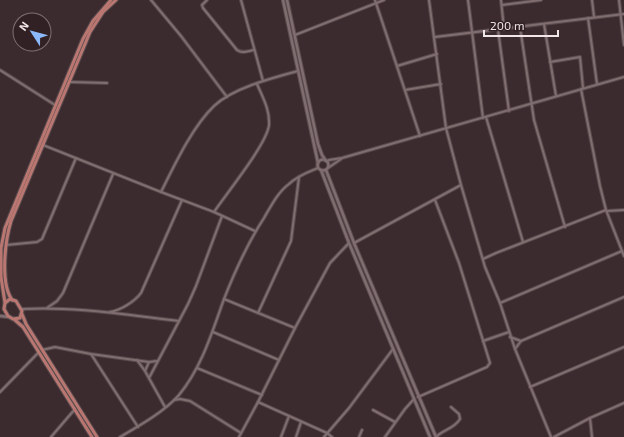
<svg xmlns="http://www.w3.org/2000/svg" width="624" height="437" font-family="'Exo 2',sans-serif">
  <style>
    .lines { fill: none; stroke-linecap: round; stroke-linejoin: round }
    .street-casing { stroke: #584a4d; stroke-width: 4 }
    .secondary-casing { stroke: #584a4d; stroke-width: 4.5 }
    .primary-casing { stroke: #584a4d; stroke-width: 5 }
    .street { stroke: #806d70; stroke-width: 2 }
    .secondary { stroke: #806d70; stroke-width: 2.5 }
    .primary { stroke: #ba7771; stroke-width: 3 }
  </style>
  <rect width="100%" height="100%" fill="#3c2b2e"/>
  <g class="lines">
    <g class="street-casing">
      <g id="street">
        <path d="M151,0L181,36L227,97"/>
        <path d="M207,0L202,5L203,8L237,50C243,54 248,51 254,50"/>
        <path d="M241,0L263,81"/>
        <path d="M375,0L420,136"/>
        <path d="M429,0L446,128L461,185L485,267L500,303L515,349L551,437"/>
        <path d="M468,0L483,118"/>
        <path d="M501,0L504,29"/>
        <path d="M592,0L594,17"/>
        <path d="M619,0L624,45"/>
        <path d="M502,5L541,0"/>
        <path d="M588,18L597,84"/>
        <path d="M544,24L556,96"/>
        <path d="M520,27L534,120L565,227"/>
        <path d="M498,30L509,111"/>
        <path d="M295,35L384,0"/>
        <path d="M435,37L624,14"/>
        <path d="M550,62L580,57L583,88"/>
        <path d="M397,66L437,54"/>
        <path d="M0,70L55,105"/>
        <path d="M70,82L107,83"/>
        <path d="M581,89L600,186L606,210L624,256"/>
        <path d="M405,90L441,84"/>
        <path d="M486,117L523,242"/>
        <path d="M43,145L161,192L214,212L255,231"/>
        <path d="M327,161L329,160L342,158L624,77"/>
        <path d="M328,168L341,159"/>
        <path d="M161,192C174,166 192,127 214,106C233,88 272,78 298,71"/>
        <path d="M607,211L624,210"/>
        <path d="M214,212C226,194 267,144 269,125C270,110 263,98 257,84"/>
        <path d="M354,243L461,185"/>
        <path d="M6,245L37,242L42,239L76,158"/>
        <path d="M483,259L496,253L606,210"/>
        <path d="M224,299L295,328"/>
        <path d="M500,303L622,251"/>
        <path d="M47,308L57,301L63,293L113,174"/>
        <path d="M22,309C74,306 127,315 179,321"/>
        <path d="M110,312C121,310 134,302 141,293L182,200"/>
        <path d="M258,313L291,241L299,177"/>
        <path d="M213,332L279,360"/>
        <path d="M510,337L521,341"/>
        <path d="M483,341L509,332"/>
        <path d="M515,349L521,341L624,297"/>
        <path d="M42,350L55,347L91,354L149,362L157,361"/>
        <path d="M91,354L138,427"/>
        <path d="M137,360L145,371L165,407"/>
        <path d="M197,368L262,395"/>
        <path d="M145,371L149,362"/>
        <path d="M149,378L188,304L196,286L222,216"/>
        <path d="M530,387L624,347"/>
        <path d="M0,392L38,353"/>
        <path d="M418,397L487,367L490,363L459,263L435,200"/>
        <path d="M174,400L180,399L190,401L241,433"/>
        <path d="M258,402L327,433L332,437"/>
        <path d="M373,410L395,422"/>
        <path d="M590,418L592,437"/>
        <path d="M51,437L75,409"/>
        <path d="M120,437C139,426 164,412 179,395C202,367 212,332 224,299C235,271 247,244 264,218C271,206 278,192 289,184C297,176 308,172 318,168"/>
        <path d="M239,437L258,402L295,328L330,263L349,243"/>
        <path d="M281,437L289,416"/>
        <path d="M296,437L301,422"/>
        <path d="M324,437L349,408L393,349"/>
        <path d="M359,437L362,430"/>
        <path d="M385,437L405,409L414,399"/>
        <path d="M436,437C444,429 454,429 460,419L459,414L451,407"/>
        <path d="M554,437L590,418L624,403"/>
      </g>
    </g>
    <g class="secondary-casing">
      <g id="secondary">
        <path d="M283,0L318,163"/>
        <path d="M287,0L318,144L322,155L326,161"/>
        <circle cx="323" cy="165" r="5.5"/>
        <path d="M321,170L349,243L430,437"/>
        <path d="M326,170L354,243L436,437"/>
        <path d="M0,316L9,317"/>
      </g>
    </g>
    <g class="primary-casing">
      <g id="primary">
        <path d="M12,300C0,283 5,241 11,221L90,32L103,12L116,0"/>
        <path d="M5,303L10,299L16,301L22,311L20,318L13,319L8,316L4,309L5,303L1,277V248L5,228L83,39L93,21L111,0"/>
        <path d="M22,314L26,324L97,437"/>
        <path d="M15,320L23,327L92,437"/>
      </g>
    </g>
    <use href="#street" class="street"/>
    <use href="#secondary" class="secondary"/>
    <use href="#primary" class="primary"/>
  </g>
  <g transform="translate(32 32) rotate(306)"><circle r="19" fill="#312124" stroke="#7e7072"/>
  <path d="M0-3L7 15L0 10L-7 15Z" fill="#8cb9fc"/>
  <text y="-6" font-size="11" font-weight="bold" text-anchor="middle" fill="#f2e7e8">N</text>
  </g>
  <path d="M484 30v6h74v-6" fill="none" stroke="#f2e7e8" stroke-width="2"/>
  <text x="490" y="30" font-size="12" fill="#f2e7e8" stroke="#312124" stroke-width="3" paint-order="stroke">200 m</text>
</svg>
